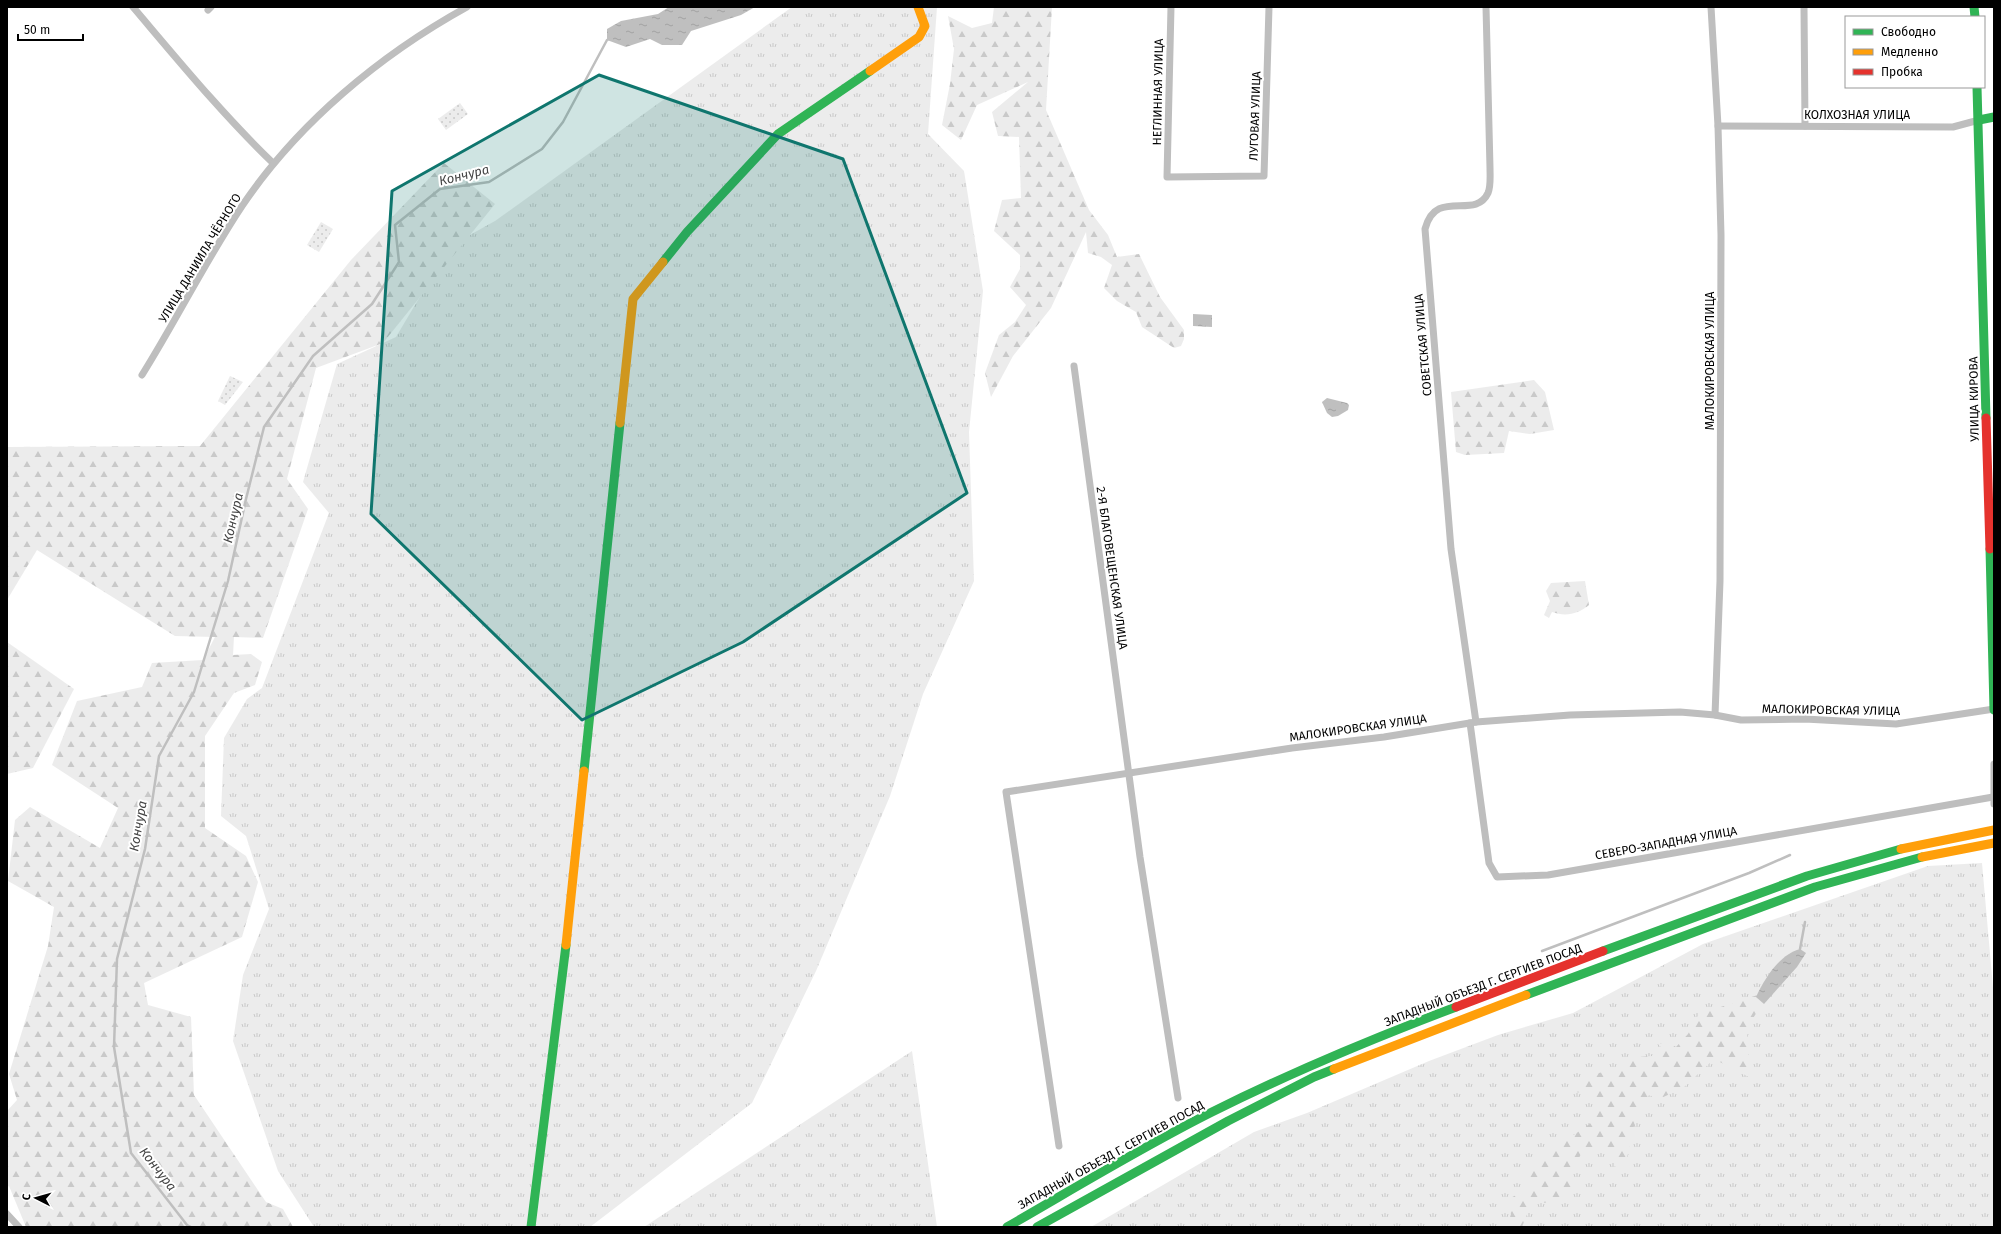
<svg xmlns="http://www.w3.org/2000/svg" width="2001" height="1234" font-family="'Fira Sans',sans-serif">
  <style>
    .grass { fill: url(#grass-tufts) }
    .forest { fill: url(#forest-firs) }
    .park { fill: url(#park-dots) }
    .water { fill: url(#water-ripples) }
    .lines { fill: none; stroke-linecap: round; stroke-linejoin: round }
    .stream { stroke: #bfbfbf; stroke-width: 2.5 }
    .street { stroke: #bebebe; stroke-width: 7 }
    .fast { stroke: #30b455; stroke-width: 9 }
    .slow { stroke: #ff9f0a; stroke-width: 9 }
    .jam { stroke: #e5322d; stroke-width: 9 }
    .marked { fill: #0f766e; fill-opacity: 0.2; stroke: #0f766e; stroke-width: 3; stroke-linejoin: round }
    .labels { text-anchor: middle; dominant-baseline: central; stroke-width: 4; stroke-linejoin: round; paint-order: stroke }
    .street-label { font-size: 12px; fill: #000; stroke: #fff }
    .water-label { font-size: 13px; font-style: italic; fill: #444; stroke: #fff }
  </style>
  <defs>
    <pattern id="grass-tufts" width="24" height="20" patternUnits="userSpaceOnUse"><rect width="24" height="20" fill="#ececec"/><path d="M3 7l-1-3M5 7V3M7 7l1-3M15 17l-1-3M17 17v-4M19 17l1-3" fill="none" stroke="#c9c9c9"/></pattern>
    <pattern id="forest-firs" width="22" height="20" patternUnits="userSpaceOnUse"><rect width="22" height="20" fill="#ececec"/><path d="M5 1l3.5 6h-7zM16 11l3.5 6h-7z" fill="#c9c9c9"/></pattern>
    <pattern id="park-dots" width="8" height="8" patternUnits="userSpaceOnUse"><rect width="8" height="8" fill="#ececec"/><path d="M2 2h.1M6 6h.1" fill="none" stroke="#c9c9c9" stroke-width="1.8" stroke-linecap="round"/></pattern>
    <pattern id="water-ripples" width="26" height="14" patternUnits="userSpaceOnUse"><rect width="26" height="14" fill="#bfbfbf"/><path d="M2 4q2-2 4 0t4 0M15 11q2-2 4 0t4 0" fill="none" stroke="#a2a2a2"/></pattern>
  </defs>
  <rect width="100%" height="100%" fill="#fff"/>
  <g class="grass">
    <path d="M792,7H937L928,134L964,171L983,291L969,432L974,581L923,694L890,796L816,971L752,1103L590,1227H314L278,1171L233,1041L243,975L269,909L246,836L221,816L224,738L247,699L262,688L329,513L303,482L337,364L396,337L450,246L495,221Z"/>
    <path d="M1982,863L1994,999V1227H1091L1254,1132L1307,1113L1429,1061L1498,1035L1573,1013L1703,944L1928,866Z"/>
    <path d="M912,1051L937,1227H644Z"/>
  </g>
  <g class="forest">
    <path d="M994,7H1052L1046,110L1089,210L1108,235L1117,257L1139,254L1160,297L1184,330V339L1181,346L1174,348L1142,327L1136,312L1117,301L1104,288L1112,265L1101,257L1088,253L1086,232L1051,308L1013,356L991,397L985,373L999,335L1015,322L1026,305L1010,287L1020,269V255L994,231L1002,200L1021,198L1019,137L998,136L992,112L1028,82L977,105L961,140L942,125L950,84L954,49L948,16L972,28L992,23Z"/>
    <path d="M444,163L495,204L383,343L316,368L287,479L308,509L263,638L234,637L233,655L251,654L262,662L255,685L234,693L205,736V828L246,856L258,882L242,937L144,983L148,1005L191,1017L194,1095L266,1202L283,1209L293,1227H26L9,1186L7,1187V1111L17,1100L9,1074L48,946L54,907L8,881L15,820L30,807L100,848L118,808L52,765L77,701L142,687L152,663L203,660L215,637L175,636L37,550L7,600V447L200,446L351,260Z"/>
    <path d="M1534,380L1545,392L1554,430L1530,434L1509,431L1504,453L1465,455L1456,452L1451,392Z"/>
    <path d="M1585,581L1589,605C1578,614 1566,617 1552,612L1549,618L1544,615L1550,601L1546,591L1551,583Z"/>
    <path d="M7,642L74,689L33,768L7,774Z"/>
    <path d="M1770,991L1747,1028L1749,1077L1714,1059L1683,1088L1659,1099L1649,1095L1637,1112L1627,1158L1618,1173L1606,1144C1592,1147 1576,1154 1571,1169C1569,1175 1572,1185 1574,1191L1563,1201L1531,1204L1522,1227H1507L1511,1214L1506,1206L1507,1200L1534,1185L1517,1178L1526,1168L1591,1123L1598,1110L1599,1101L1595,1097L1584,1098L1583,1093L1575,1092L1572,1082L1587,1076L1615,1069L1638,1057L1653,1056L1664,1050L1658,1044L1668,1042L1676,1047L1688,1034L1699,1014Z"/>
  </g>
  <g class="park">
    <path d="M460,103L468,114L446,130L438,119Z"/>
    <path d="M321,222L333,229L319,252L307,245Z"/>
    <path d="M230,376L243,382L225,405L218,401Z"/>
  </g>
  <g class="water">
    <path d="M669,7H755L741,15L691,31L682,45H662L650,39L626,47L607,40V29L621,21L658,14Z"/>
    <path d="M1193,314L1212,315V327L1193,326Z"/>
    <path d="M1327,398L1347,403L1349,405L1348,410L1338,416L1332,417L1327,413L1322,402Z"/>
    <path d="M1800,949L1806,953L1797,967L1764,1004L1756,997C1765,978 1779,955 1800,949Z"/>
  </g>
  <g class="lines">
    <g class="stream">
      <path d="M1800,949L1805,922"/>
      <path d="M1542,951L1749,873L1790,855"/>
      <path d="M191,1227L187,1225L131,1153L114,1047L117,959L145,849L159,756L194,692L228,581L246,499L264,427L313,356L372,304L399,262L395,225L440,189L489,182L542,149L563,122L607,40L609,39"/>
    </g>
    <g class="street">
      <path d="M133,7C178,60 223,115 273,163"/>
      <path d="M1171,7L1167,177L1264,176L1269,7"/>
      <path d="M1711,7L1718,126L1721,235L1720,581L1715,715"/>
      <path d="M1804,7L1805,126"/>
      <path d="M208,10L211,7"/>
      <path d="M1718,126L1953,127L1979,120"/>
      <path d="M1074,366L1140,857L1178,1098"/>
      <path d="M142,375C177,319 206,260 242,206C298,123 380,55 467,7"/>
      <path d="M1476,722L1451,549L1425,229C1436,187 1475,221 1488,193C1491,186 1490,176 1490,168L1486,7"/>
      <path d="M1470,723L1489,863L1497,877L1548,875L1993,797"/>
      <path d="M1994,764V804"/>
      <path d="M1059,1146L1006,792L1292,748L1384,737L1476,722L1570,715L1680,712L1715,715L1741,720L1805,719L1896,724L1994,709"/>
      <path d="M7,1214L19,1227"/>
    </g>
    <g class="fast">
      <path d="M1974,7L1975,17"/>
      <path d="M1977,87L1986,418"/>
      <path d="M1979,120L1994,117"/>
      <path d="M663,262L687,232L778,134L870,71"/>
      <path d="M1990,549L1994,710"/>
      <path d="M584,771L620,423"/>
      <path d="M1603,951L1807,876L1901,849"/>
      <path d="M1526,995L1815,887L1922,857"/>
      <path d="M531,1227L566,945"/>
      <path d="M1007,1227C1075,1188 1142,1147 1212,1112C1292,1072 1374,1038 1456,1007"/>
      <path d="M1037,1227L1228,1121L1314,1077L1334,1069"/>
    </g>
    <g class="slow">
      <path d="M870,71L919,37L925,26L918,7"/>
      <path d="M620,423L633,299L663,262"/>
      <path d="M1901,849L1994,830"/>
      <path d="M1922,857L1994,843"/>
      <path d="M566,945L584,771"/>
      <path d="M1334,1069L1526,995"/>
    </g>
    <g class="jam">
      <path d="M1986,418L1990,549"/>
      <path d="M1456,1007L1603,951"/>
    </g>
  </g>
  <path class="marked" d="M599,75L843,159L967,493L743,642L582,720L371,514L392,191Z"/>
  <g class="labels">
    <g class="street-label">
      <text transform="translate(1158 92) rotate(-89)">НЕГЛИННАЯ УЛИЦА</text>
      <text x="1857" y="115">КОЛХОЗНАЯ УЛИЦА</text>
      <text transform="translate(1255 116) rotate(-88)">ЛУГОВАЯ УЛИЦА</text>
      <text transform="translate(200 258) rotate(-59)">УЛИЦА ДАНИИЛА ЧЁРНОГО</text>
      <text transform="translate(1423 345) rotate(-95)">СОВЕТСКАЯ УЛИЦА</text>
      <text transform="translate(1710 361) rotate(-90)">МАЛОКИРОВСКАЯ УЛИЦА</text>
      <text transform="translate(1974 399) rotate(-91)">УЛИЦА КИРОВА</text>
      <text transform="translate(1112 568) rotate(82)">2-Я БЛАГОВЕЩЕНСКАЯ УЛИЦА</text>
      <text transform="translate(1831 710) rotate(1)">МАЛОКИРОВСКАЯ УЛИЦА</text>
      <text transform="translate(1358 728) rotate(-8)">МАЛОКИРОВСКАЯ УЛИЦА</text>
      <text transform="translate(1666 843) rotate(-10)">СЕВЕРО-ЗАПАДНАЯ УЛИЦА</text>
      <text transform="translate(1483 985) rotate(-21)">ЗАПАДНЫЙ ОБЪЕЗД Г. СЕРГИЕВ ПОСАД</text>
      <text transform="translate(1111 1155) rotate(-29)">ЗАПАДНЫЙ ОБЪЕЗД Г. СЕРГИЕВ ПОСАД</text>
    </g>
    <g class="water-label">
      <text transform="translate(464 175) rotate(-14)">Кончура</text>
      <text transform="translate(233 518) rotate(-77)">Кончура</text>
      <text transform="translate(138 826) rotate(-80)">Кончура</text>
      <text transform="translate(158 1169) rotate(52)">Кончура</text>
    </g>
  </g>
  <rect width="2001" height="1234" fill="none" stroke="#000000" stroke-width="16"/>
  <rect x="1845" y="16" width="140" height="72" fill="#ffffff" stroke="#999999"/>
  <rect x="1853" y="29" width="20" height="6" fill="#30b455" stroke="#999999"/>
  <text x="1881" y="36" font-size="12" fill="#000000">Свободно</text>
  <rect x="1853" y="49" width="20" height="6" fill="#ff9f0a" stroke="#999999"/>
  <text x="1881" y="56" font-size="12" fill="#000000">Медленно</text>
  <rect x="1853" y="69" width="20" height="6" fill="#e5322d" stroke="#999999"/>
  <text x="1881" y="76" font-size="12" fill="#000000">Пробка</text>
  <g transform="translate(36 1198) rotate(276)" stroke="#ffffff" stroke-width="3" paint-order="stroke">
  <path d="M0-3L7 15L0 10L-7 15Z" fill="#000000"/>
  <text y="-6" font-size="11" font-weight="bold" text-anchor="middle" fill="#000000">С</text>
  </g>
  <path d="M18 34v6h65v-6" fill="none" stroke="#000000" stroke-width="2"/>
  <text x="24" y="34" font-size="12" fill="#000000" stroke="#ffffff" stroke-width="3" paint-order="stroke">50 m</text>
</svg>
